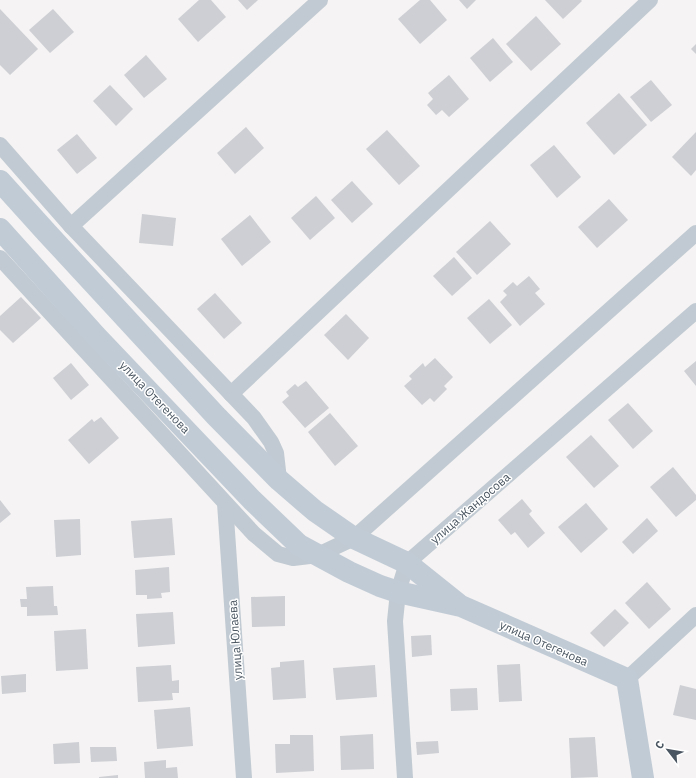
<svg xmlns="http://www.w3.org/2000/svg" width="696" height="778" font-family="'IBM Plex Sans',sans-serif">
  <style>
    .building { fill: #cdcfd5 }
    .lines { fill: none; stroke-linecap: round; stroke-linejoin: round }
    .street { stroke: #c1cad2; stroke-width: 16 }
    .secondary { stroke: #c1cbd6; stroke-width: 22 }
    .labels { text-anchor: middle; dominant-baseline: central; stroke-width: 3; stroke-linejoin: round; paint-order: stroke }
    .street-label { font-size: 12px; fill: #4a5661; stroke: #fff }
  </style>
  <rect width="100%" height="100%" fill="#f5f3f3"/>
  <g class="building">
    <path d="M199,0H211L226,17L198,42L178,19Z"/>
    <path d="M238,0H258L247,10Z"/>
    <path d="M420,0H430L447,20L420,44L398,19Z"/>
    <path d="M459,0H476L467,9Z"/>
    <path d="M545,0H581L582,1L563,19Z"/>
    <path d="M0,9L38,49L10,75L0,65Z"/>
    <path d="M53,9L74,32L50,53L29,30Z"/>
    <path d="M536,16L561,44L531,71L506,44Z"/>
    <path d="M493,38L513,62L490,82L470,58Z"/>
    <path d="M696,44V54L691,49Z"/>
    <path d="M146,55L167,79L144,98L124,75Z"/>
    <path d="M449,75L469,99L449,117L442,110L436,115L427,105L433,99L428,93Z"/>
    <path d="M651,80L672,105L651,122L630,97Z"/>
    <path d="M110,85L133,109L116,126L93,101Z"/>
    <path d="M619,93L647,125L614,155L586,123Z"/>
    <path d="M246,127L264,148L235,174L217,153Z"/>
    <path d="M387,130L420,166L399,185L366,149Z"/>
    <path d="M696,132V170L691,176L672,157Z"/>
    <path d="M77,134L97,158L77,174L57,150Z"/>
    <path d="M554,145L581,177L557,198L530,165Z"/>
    <path d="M352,181L373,204L352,223L331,200Z"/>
    <path d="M316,196L335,218L310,240L291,218Z"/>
    <path d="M609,199L628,220L597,248L578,227Z"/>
    <path d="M142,214L176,218L173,246L139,243Z"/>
    <path d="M250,215L271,242L242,266L221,239Z"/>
    <path d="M490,221L511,244L477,275L456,252Z"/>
    <path d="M454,257L472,278L452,296L433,276Z"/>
    <path d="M529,276L540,289L535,293L545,304L520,326L500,302L507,295L503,291L513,282L517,286Z"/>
    <path d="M215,293L242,323L224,339L197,309Z"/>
    <path d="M21,297L41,318L13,343L0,330V316Z"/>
    <path d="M489,299L512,325L490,344L467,318Z"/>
    <path d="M346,314L369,338L348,360L324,335Z"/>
    <path d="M435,358L453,377L444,386L447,389L434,402L430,398L422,405L404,386L412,379L409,376L423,363L425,367Z"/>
    <path d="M696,361V386L684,371Z"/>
    <path d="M71,363L89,385L71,400L53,378Z"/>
    <path d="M306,381L329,408L305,428L282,402L289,396L286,392L295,384L298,387Z"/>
    <path d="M628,403L653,431L633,449L608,420Z"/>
    <path d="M330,413L358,446L335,466L308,432Z"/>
    <path d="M101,417L119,438L89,464L68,440L92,419L94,422Z"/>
    <path d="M591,435L619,466L594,488L566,457Z"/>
    <path d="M673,467L696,495V500L676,517L650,487Z"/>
    <path d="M522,499L532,511L529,514L545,533L528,548L515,532L511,535L498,520Z"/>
    <path d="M0,500L11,514L0,523Z"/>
    <path d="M586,503L608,529L581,553L558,527Z"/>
    <path d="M172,518L175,555L134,558L131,521Z"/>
    <path d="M647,518L658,531L633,554L622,542Z"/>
    <path d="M80,519L81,555L56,557L54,520Z"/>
    <path d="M169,567L170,592L161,593L162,598L147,599V595H136L135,570Z"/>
    <path d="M647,582L671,609L649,629L625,603Z"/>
    <path d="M53,586L54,606H57L58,615L27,616V607H21L20,599H27L26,587Z"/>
    <path d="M285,596V626L252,627L251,597Z"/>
    <path d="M615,609L629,623L604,647L590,633Z"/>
    <path d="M173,612L175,644L138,647L136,614Z"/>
    <path d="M86,629L88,669L56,671L54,631Z"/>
    <path d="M431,635L432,655L412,657L411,636Z"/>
    <path d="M304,660L306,698L273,700L271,668L280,667V662Z"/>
    <path d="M520,664L522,701L499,702L497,665Z"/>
    <path d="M171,665L172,681L179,680V693H172L173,700L138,702L136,667Z"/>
    <path d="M375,665L377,697L336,700L333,668Z"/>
    <path d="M26,674V692L2,694L1,676Z"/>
    <path d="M680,685L696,689V720L673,715Z"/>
    <path d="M477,688L478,710L451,711L450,689Z"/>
    <path d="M190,707L193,746L157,749L154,710Z"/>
    <path d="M373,734L374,769L341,770L340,736Z"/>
    <path d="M290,735H313L314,771L276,773L275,744H290Z"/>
    <path d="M595,737L598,777L571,778L569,738Z"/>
    <path d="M438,741L439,753L417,755L416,742Z"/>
    <path d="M79,742L80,763L54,764L53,744Z"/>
    <path d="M90,747H116L117,761L91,762Z"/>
    <path d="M166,760V768L177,767L178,778H145L144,762Z"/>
    <path d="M118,775V778H99V777Z"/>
  </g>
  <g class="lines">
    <g class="street">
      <path d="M0,145L71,226L254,418L271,442L276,453L279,480"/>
      <path d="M71,226L320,0"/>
      <path d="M0,258L254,534L278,554L293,558L318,555L354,538L696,233"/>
      <path d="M231,394L650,0"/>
      <path d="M225,503L244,778"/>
      <path d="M627,679L696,615"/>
      <path d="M405,778L395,621L398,592L407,563L696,311"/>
    </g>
    <g class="secondary">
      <path d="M0,181L47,233L216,416L279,480L315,511L354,538L407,563L457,603"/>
      <path d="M0,229L96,336L252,500L299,545L349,572L380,586L398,592L461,606L627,679L643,778"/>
    </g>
  </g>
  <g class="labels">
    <g class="street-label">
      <text transform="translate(155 397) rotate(46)">улица Отегенова</text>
      <text transform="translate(470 508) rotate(-41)">улица Жандосова</text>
      <text transform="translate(235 640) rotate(-94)">улица Юлаева</text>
      <text transform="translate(544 643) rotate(24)">улица Отегенова</text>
    </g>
  </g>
  <g transform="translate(668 750) rotate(301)" stroke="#ffffff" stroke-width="3" paint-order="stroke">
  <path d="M0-3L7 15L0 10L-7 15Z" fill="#4a5661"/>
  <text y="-6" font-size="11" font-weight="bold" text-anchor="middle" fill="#4a5661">С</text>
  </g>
</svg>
